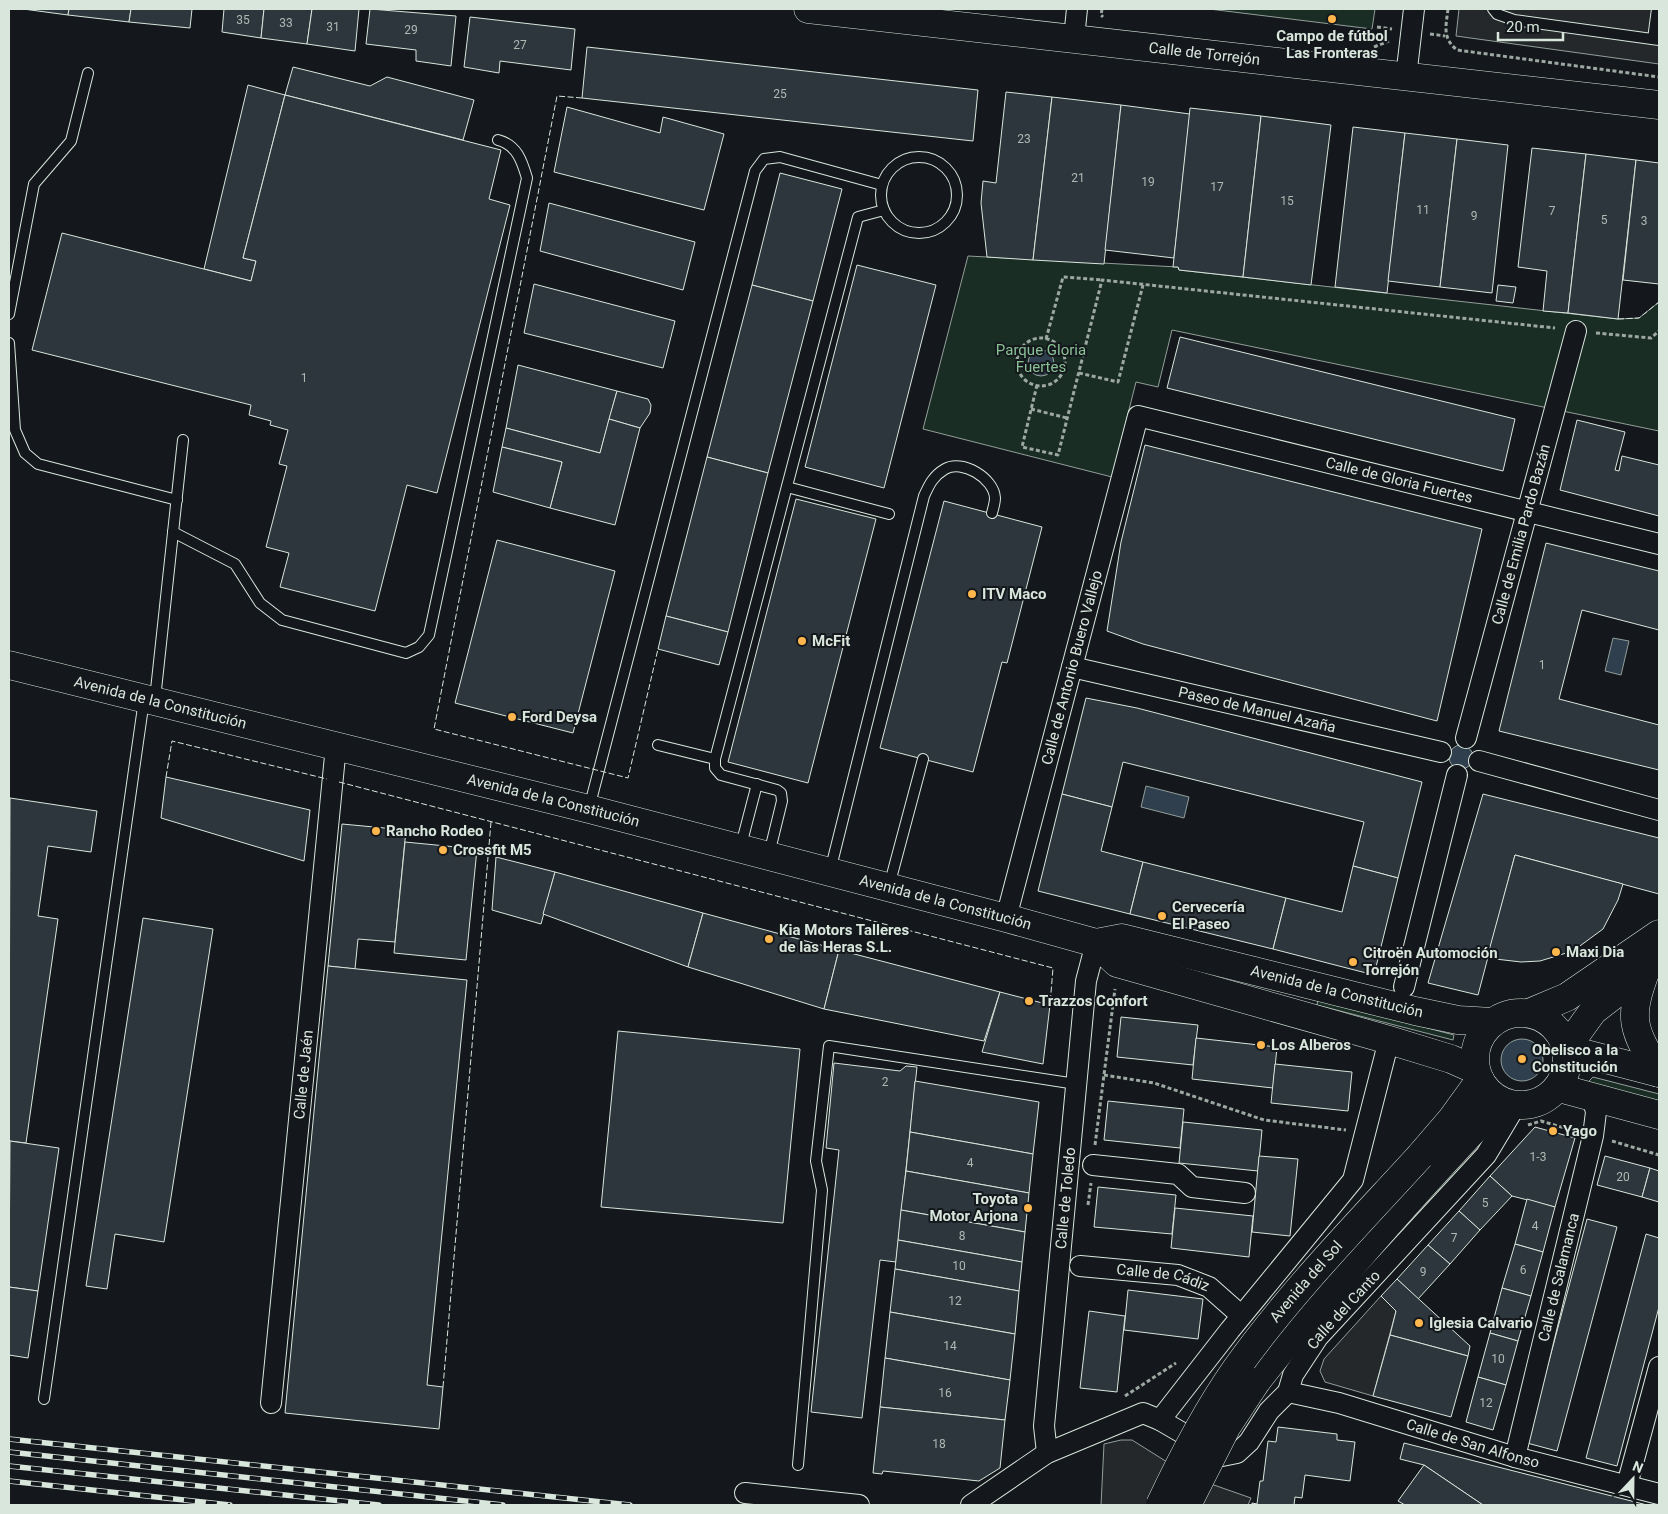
<svg xmlns="http://www.w3.org/2000/svg" width="1668" height="1514" font-family="Roboto,sans-serif">
  <style>
    .green { fill: #1a2d24; stroke: #939e99 }
    .parking { fill: #24282b; stroke: #939e99 }
    .water { fill: #2f3f4d; stroke: #939e99 }
    .building { fill: #2c363c; stroke: #d8e6dc }
    .lines { fill: none; stroke-linecap: round; stroke-linejoin: round }
    .lane-casing { stroke: #d8e6dc; stroke-width: 12 }
    .street-casing { stroke: #d8e6dc; stroke-width: 22 }
    .secondary-casing { stroke: #d8e6dc; stroke-width: 29 }
    .primary-casing { stroke: #d8e6dc; stroke-width: 29 }
    .path { stroke: #9da8a2; stroke-width: 3; stroke-dasharray: 4 2.5; stroke-linecap: butt }
    .lane { stroke: #14181c; stroke-width: 10 }
    .street { stroke: #14181c; stroke-width: 20 }
    .secondary { stroke: #14181c; stroke-width: 28 }
    .primary { stroke: #14181c; stroke-width: 28 }
    .rail-casing { stroke: #d8e6dc; stroke-width: 5.5 }
    .rail { stroke: #14181c; stroke-width: 4; stroke-dasharray: 11; stroke-linecap: butt }
    .secondary-bridge-casing { stroke: #d8e6dc; stroke-width: 29; stroke-linecap: butt }
    .secondary-bridge { stroke: #14181c; stroke-width: 28 }
    .fence { stroke: #d8e6dc; stroke-width: 1; stroke-dasharray: 6 2.5; stroke-linecap: butt }
    .poi-dot { fill: #ffb74d; stroke: #14181c; stroke-width: 2 }
    .labels { text-anchor: middle; dominant-baseline: central; stroke-width: 4; stroke-linejoin: round; paint-order: stroke }
    .number-label { font-size: 12px; fill: #adbab4 }
    .poi-label { font-size: 15px; font-weight: bold; fill: #d8e6dc; stroke: #14181c; text-anchor: start }
    .street-label { font-size: 15px; fill: #d8e6dc; stroke: #14181c }
    .park-label { font-size: 15px; fill: #8ac095; stroke: #14181c }
  </style>
  <rect width="100%" height="100%" fill="#14181c"/>
  <g class="green">
    <path d="M1209,9H1375L1372,29Z"/>
    <path d="M968,256L1178,267L1179,270L1618,319L1639,318L1659,302V431L1172,330L1158,387L1136,382L1112,477L923,429Z"/>
    <path d="M1318,999L1454,1035L1453,1040L1317,1005Z"/>
    <path d="M1593,1077L1659,1094V1102L1592,1084L1588,1082Z"/>
  </g>
  <g class="parking">
    <path d="M1459,9H1659V64L1456,36Z"/>
    <path d="M1381,1296L1396,1311L1373,1396L1325,1382L1320,1371L1324,1359Z"/>
    <path d="M1121,1440H1132L1191,1477L1251,1498L1248,1505H1101L1104,1444Z"/>
  </g>
  <g class="water">
    <circle cx="1041" cy="363" r="13"/>
    <path d="M1613,638L1629,641L1621,675L1605,671Z"/>
    <circle cx="1461" cy="757" r="12"/>
    <path d="M1146,786L1189,797L1184,818L1141,807Z"/>
    <circle cx="1522" cy="1060" r="21"/>
  </g>
  <g class="building">
    <path d="M23,9H69L68,15Z"/>
    <path d="M69,9H131L129,22L68,15Z"/>
    <path d="M131,9H192L190,28L129,22Z"/>
    <path d="M224,9H264L261,38L222,32Z"/>
    <path d="M264,9H312L307,44L261,38Z"/>
    <path d="M312,9H359L355,51L307,44Z"/>
    <path d="M370,9L456,16L451,66L416,61V50L366,44Z"/>
    <path d="M470,17L575,29L571,70L500,61L499,73L464,67Z"/>
    <path d="M587,47L978,90L973,141L582,98Z"/>
    <path d="M293,67L370,86L387,77L474,100L463,140L285,95Z"/>
    <path d="M248,85L285,95L243,258L256,261L251,281L204,269Z"/>
    <path d="M1006,92L1052,97L1033,260L987,257L981,203L983,181L996,183Z"/>
    <path d="M285,95L501,150L489,199L510,205L437,493L407,485L375,611L280,587L289,553L266,547L287,466L279,464L288,430L270,425L271,421L249,415L251,405L32,350L62,233L251,281L256,261L243,258Z"/>
    <path d="M1052,97L1121,105L1104,264L1033,260Z"/>
    <path d="M1121,105L1190,114L1174,258L1105,250Z"/>
    <path d="M567,107L660,133L663,117L724,134L704,210L554,172Z"/>
    <path d="M1190,108L1261,116L1243,277L1179,270L1178,267H1173Z"/>
    <path d="M1261,116L1331,125L1311,285L1243,277Z"/>
    <path d="M1353,127L1405,133L1387,293L1335,287Z"/>
    <path d="M1405,133L1457,139L1440,287L1388,281Z"/>
    <path d="M1457,139L1508,145L1492,293L1440,287Z"/>
    <path d="M1532,148L1586,154L1568,313L1543,311L1547,271L1518,267Z"/>
    <path d="M1586,154L1636,160L1618,319L1568,313Z"/>
    <path d="M1636,160L1659,163V284L1623,280Z"/>
    <path d="M780,173L842,189L813,301L752,285Z"/>
    <path d="M549,203L695,242L683,290L540,251Z"/>
    <path d="M857,265L936,285L884,488L805,467Z"/>
    <path d="M534,284L675,321L663,368L524,333Z"/>
    <path d="M752,285L813,301L768,473L707,457Z"/>
    <path d="M1498,285L1516,287L1513,303L1496,301Z"/>
    <path d="M1180,337L1515,419L1503,471L1167,388Z"/>
    <path d="M518,365L617,391L600,453L506,428Z"/>
    <path d="M617,391L648,399L651,405L650,413L640,428L609,419Z"/>
    <path d="M609,419L640,428L615,525L550,508L562,462L502,447L506,428L600,453Z"/>
    <path d="M1577,420L1625,432L1615,470L1619,471L1622,456L1659,465V516L1560,490Z"/>
    <path d="M1145,445L1482,529L1437,721L1143,644L1107,631L1121,542Z"/>
    <path d="M502,447L562,462L550,508L493,492Z"/>
    <path d="M707,457L768,473L728,632L666,616Z"/>
    <path d="M796,499L876,519L808,783L728,762Z"/>
    <path d="M944,501L1042,527L1007,663L1002,662L973,772L880,748Z"/>
    <path d="M497,540L615,571L573,733L455,703Z"/>
    <path d="M1546,543L1659,571V630L1582,610L1559,699L1659,725V770L1499,731Z"/>
    <path d="M666,616L728,632L719,665L658,649Z"/>
    <path d="M1086,698L1137,708L1422,782L1398,878L1353,866L1364,822L1123,762L1112,807L1062,794Z"/>
    <path d="M166,777L310,810L304,861L161,818Z"/>
    <path d="M1062,794L1112,807L1101,851L1143,862L1130,914L1038,891Z"/>
    <path d="M1483,794L1659,838V894L1515,855L1478,995L1428,983Z"/>
    <path d="M10,798L97,811L91,852L48,846L38,916L58,919L26,1143L9,1141Z"/>
    <path d="M342,824L406,830L395,942L358,939L355,969L328,966Z"/>
    <path d="M405,842L477,849L466,960L394,953Z"/>
    <path d="M1515,855L1623,884L1618,900L1603,929L1573,951L1540,961L1521,962L1487,958Z"/>
    <path d="M496,857L555,872L541,924L492,910Z"/>
    <path d="M1143,862L1286,898L1273,949L1130,914Z"/>
    <path d="M1353,866L1398,878L1374,975L1273,949L1286,898L1342,912Z"/>
    <path d="M555,872L703,913L688,967L543,914Z"/>
    <path d="M703,913L839,950L824,1009L688,967Z"/>
    <path d="M143,918L213,929L164,1242L115,1234L107,1289L86,1286Z"/>
    <path d="M839,950L1000,992L984,1041L824,1009Z"/>
    <path d="M328,966L467,980L427,1385L443,1387L439,1429L285,1413Z"/>
    <path d="M1000,992L1050,1005L1043,1064L982,1052Z"/>
    <path d="M1121,1017L1198,1025L1193,1065L1117,1057Z"/>
    <path d="M618,1031L800,1049L783,1223L601,1207Z"/>
    <path d="M1196,1038L1277,1047L1273,1088L1192,1079Z"/>
    <path d="M834,1063L900,1071L906,1066L917,1067L896,1262L880,1260L862,1418L811,1412L839,1150L826,1148Z"/>
    <path d="M1275,1064L1352,1072L1348,1111L1271,1103Z"/>
    <path d="M915,1081L1039,1102L1033,1154L910,1132Z"/>
    <path d="M1108,1101L1184,1109L1180,1148L1104,1140Z"/>
    <path d="M1183,1122L1262,1130L1258,1171L1179,1163Z"/>
    <path d="M1535,1127L1575,1138L1555,1207L1512,1196L1490,1176Z"/>
    <path d="M910,1132L1033,1154L1029,1193L906,1171Z"/>
    <path d="M10,1141L59,1148L38,1291L9,1287Z"/>
    <path d="M1259,1156L1298,1159L1290,1236L1252,1232Z"/>
    <path d="M1605,1156L1650,1168L1642,1197L1597,1185Z"/>
    <path d="M1650,1168L1659,1171V1202L1642,1197Z"/>
    <path d="M906,1171L1029,1193L1025,1232L901,1210Z"/>
    <path d="M1490,1176L1512,1196L1480,1230L1459,1211Z"/>
    <path d="M1098,1187L1176,1195L1172,1234L1094,1227Z"/>
    <path d="M1527,1199L1555,1207L1543,1252L1515,1244Z"/>
    <path d="M1175,1208L1253,1216L1249,1257L1171,1248Z"/>
    <path d="M901,1210L1025,1232L1022,1262L898,1240Z"/>
    <path d="M1459,1211L1480,1230L1450,1264L1428,1245Z"/>
    <path d="M1587,1219L1617,1227L1557,1451L1527,1443Z"/>
    <path d="M1646,1234L1659,1238V1307L1617,1466L1586,1458Z"/>
    <path d="M898,1240L1022,1262L1019,1291L895,1269Z"/>
    <path d="M1515,1244L1543,1252L1531,1296L1502,1288Z"/>
    <path d="M1428,1245L1450,1264L1418,1299L1397,1279Z"/>
    <path d="M895,1269L1019,1291L1015,1334L890,1312Z"/>
    <path d="M1397,1279L1470,1346L1468,1356L1390,1335L1396,1311L1381,1296Z"/>
    <path d="M9,1287L38,1291L28,1358L9,1355Z"/>
    <path d="M1502,1288L1531,1296L1518,1341L1490,1333Z"/>
    <path d="M1128,1290L1203,1299L1198,1339L1124,1330Z"/>
    <path d="M1089,1311L1125,1316L1117,1392L1080,1388Z"/>
    <path d="M890,1312L1015,1334L1010,1380L885,1358Z"/>
    <path d="M1490,1333L1518,1341L1506,1385L1478,1377Z"/>
    <path d="M1390,1335L1468,1356L1451,1417L1373,1396Z"/>
    <path d="M885,1358L1010,1380L1005,1420L880,1407Z"/>
    <path d="M1478,1377L1506,1385L1493,1430L1466,1422Z"/>
    <path d="M880,1407L1005,1420L1000,1468L979,1481L883,1471L882,1474L873,1473Z"/>
    <path d="M1278,1427L1337,1434V1440L1355,1442L1350,1481L1305,1475L1302,1498L1295,1497L1294,1505H1252V1503L1257,1504L1260,1481H1263L1268,1441L1276,1442Z"/>
    <path d="M1404,1443L1647,1505H1483L1424,1465L1400,1459Z"/>
    <path d="M1424,1465L1483,1505H1405L1398,1501Z"/>
  </g>
  <g class="lines">
    <g class="lane-casing">
      <g id="lane">
        <path d="M1493,9L1497,14L1514,20L1659,40"/>
        <path d="M1653,39L1657,9"/>
        <circle cx="919" cy="195" r="38"/>
        <path d="M9,314L34,184L71,141L88,73"/>
        <path d="M9,343L15,430L25,453L38,464L177,500"/>
        <path d="M787,487L889,514"/>
        <path d="M173,532L235,564L260,603L282,620L406,653L419,647L429,635L527,178C522,161 517,145 498,140"/>
        <path d="M155,699L183,440"/>
        <path d="M658,745L715,759"/>
        <path d="M589,808L755,171L764,159L780,157L882,185"/>
        <path d="M740,849L757,784"/>
        <path d="M769,854L782,801L781,793L777,790L721,775L715,768V759L858,217L884,210"/>
        <path d="M830,871L924,496C929,485 933,476 945,469C962,459 994,478 995,498C995,503 993,509 992,513"/>
        <path d="M889,886L923,759"/>
        <path d="M44,1399L144,700"/>
        <path d="M798,1465L822,1190L816,1161L829,1046L1076,1084"/>
      </g>
    </g>
    <g class="street-casing">
      <g id="street">
        <path d="M1074,38L1077,9"/>
        <path d="M1406,77L1414,9"/>
        <path id="s1" d="M1072,667L1441,752"/>
        <path id="s2" d="M1466,738L1576,331"/>
        <path d="M1479,761L1659,810"/>
        <path id="s3" d="M1006,918L1138,416L1659,544"/>
        <path d="M1404,987L1457,775"/>
        <path d="M1093,1165L1178,1174L1192,1187L1245,1193"/>
        <path id="s4" d="M1080,1266L1178,1275L1209,1287L1235,1310"/>
        <path id="s5" d="M1288,1392L1339,1403L1515,1457L1659,1494"/>
        <path id="s6" d="M271,1403L336,746"/>
        <path d="M1160,1420L1230,1330L1353,1180L1389,1040"/>
        <path id="s7" d="M1047,1453L1044,1426L1086,981L1096,943"/>
        <path id="s8" d="M1515,1457L1593,1136L1596,1112L1592,1097"/>
        <path d="M1627,1485L1659,1367"/>
        <path d="M745,1493L859,1505"/>
        <path id="s9" d="M971,1505L1047,1453L1143,1413L1160,1420L1222,1456L1237,1453L1249,1442L1269,1411L1288,1392L1293,1375L1318,1337L1486,1155L1516,1105"/>
      </g>
    </g>
    <g class="secondary-casing">
      <g id="secondary">
        <path id="s10" d="M808,9L1659,105"/>
        <path d="M1646,970C1627,1020 1633,1029 1659,1073"/>
        <path d="M1529,1013L1567,997L1659,934"/>
        <path d="M1567,1047L1593,1011L1659,960"/>
        <path d="M1420,1156L1451,1120L1480,1080"/>
        <path d="M1256,1382C1332,1284 1416,1191 1501,1101"/>
      </g>
    </g>
    <g class="primary-casing">
      <g id="primary">
        <path id="s11" d="M9,665L589,809L1006,918L1096,943L1117,963L1389,1040L1451,1059L1476,1070"/>
        <path id="s12" d="M1096,943L1122,938L1415,1011L1458,1020L1492,1022"/>
        <circle cx="1521" cy="1059" r="46"/>
        <path d="M1567,1049L1659,1073"/>
        <path d="M1559,1088L1659,1115"/>
      </g>
    </g>
    <g class="path">
      <path d="M1102,9L1101,15L1103,17"/>
      <path d="M1448,9C1446,26 1442,38 1457,50L1659,77"/>
      <path d="M1377,27L1392,29"/>
      <path d="M1430,34L1445,36"/>
      <path d="M1374,47L1389,41"/>
      <path d="M1596,333L1651,338L1659,331"/>
      <circle cx="1041" cy="362" r="24"/>
      <path d="M1046,339L1063,277L1102,280"/>
      <path d="M1079,373L1118,382L1143,285"/>
      <path d="M1037,385L1022,447L1058,455L1102,280L1555,328"/>
      <path d="M1031,409L1067,418"/>
      <path d="M1104,1075L1154,1083L1264,1120L1346,1130"/>
      <path d="M1528,1125L1541,1121L1575,1131"/>
      <path d="M1612,1141L1659,1155"/>
      <path d="M1095,1145L1115,989"/>
      <path d="M1088,1205L1091,1183"/>
      <path d="M1125,1396L1176,1363"/>
    </g>
    <use href="#lane" class="lane"/>
    <use href="#street" class="street"/>
    <use href="#secondary" class="secondary"/>
    <use href="#primary" class="primary"/>
    <g class="rail-casing">
      <g id="rail">
        <path d="M9,1439L630,1505"/>
        <path d="M9,1452L503,1505"/>
        <path d="M9,1466L379,1505"/>
        <path d="M9,1481L230,1505"/>
      </g>
    </g>
    <use href="#rail" class="rail"/>
    <g class="secondary-bridge-casing">
      <g id="secondary-bridge">
        <path id="s13" d="M1160,1505C1182,1458 1206,1412 1236,1369C1290,1293 1357,1225 1420,1156"/>
        <path d="M1187,1505L1227,1426L1256,1382"/>
      </g>
    </g>
    <use href="#secondary-bridge" class="secondary-bridge"/>
    <g class="fence">
      <path d="M582,98L557,96L434,729L628,778L658,649"/>
      <path d="M1618,319L1639,318L1659,302"/>
      <path d="M166,777L172,741L327,779"/>
      <path d="M339,782L1053,968L1050,1005"/>
      <path d="M443,1387L491,822"/>
    </g>
  </g>
  <g class="poi-dot">
    <circle cx="1332" cy="19" r="5"/>
    <circle cx="972" cy="594" r="5"/>
    <circle cx="802" cy="641" r="5"/>
    <circle cx="512" cy="717" r="5"/>
    <circle cx="376" cy="831" r="5"/>
    <circle cx="443" cy="850" r="5"/>
    <circle cx="1162" cy="916" r="5"/>
    <circle cx="769" cy="939" r="5"/>
    <circle cx="1556" cy="952" r="5"/>
    <circle cx="1353" cy="962" r="5"/>
    <circle cx="1029" cy="1001" r="5"/>
    <circle cx="1261" cy="1045" r="5"/>
    <circle cx="1522" cy="1059" r="5"/>
    <circle cx="1553" cy="1131" r="5"/>
    <circle cx="1028" cy="1208" r="5"/>
    <circle cx="1419" cy="1323" r="5"/>
  </g>
  <g class="labels">
    <g class="number-label">
      <text x="243" y="20">35</text>
      <text x="286" y="23">33</text>
      <text x="333" y="27">31</text>
      <text x="411" y="30">29</text>
      <text x="520" y="45">27</text>
      <text x="780" y="94">25</text>
      <text x="1024" y="139">23</text>
      <text x="1078" y="178">21</text>
      <text x="1148" y="182">19</text>
      <text x="1217" y="187">17</text>
      <text x="1287" y="201">15</text>
      <text x="1423" y="210">11</text>
      <text x="1552" y="211">7</text>
      <text x="1474" y="216">9</text>
      <text x="1604" y="220">5</text>
      <text x="1644" y="221">3</text>
      <text x="304" y="378">1</text>
      <text x="1542" y="665">1</text>
      <text x="885" y="1082">2</text>
      <text x="1538" y="1157">1-3</text>
      <text x="970" y="1163">4</text>
      <text x="1623" y="1177">20</text>
      <text x="1485" y="1203">5</text>
      <text x="1535" y="1226">4</text>
      <text x="962" y="1236">8</text>
      <text x="1454" y="1238">7</text>
      <text x="959" y="1266">10</text>
      <text x="1523" y="1270">6</text>
      <text x="1423" y="1272">9</text>
      <text x="955" y="1301">12</text>
      <text x="950" y="1346">14</text>
      <text x="1498" y="1359">10</text>
      <text x="945" y="1393">16</text>
      <text x="1486" y="1403">12</text>
      <text x="939" y="1444">18</text>
    </g>
    <g class="poi-label">
      <text x="1332" y="36" text-anchor="middle">Campo de fútbol<tspan x="1332" dy="17">Las Fronteras</tspan></text>
      <text x="982" y="594">ITV Maco</text>
      <text x="812" y="641">McFit</text>
      <text x="522" y="717">Ford Deysa</text>
      <text x="386" y="831">Rancho Rodeo</text>
      <text x="453" y="850">Crossfit M5</text>
      <text x="1172" y="907">Cervecería<tspan x="1172" dy="17">El Paseo</tspan></text>
      <text x="779" y="930">Kia Motors Talleres<tspan x="779" dy="17">de las Heras S.L.</tspan></text>
      <text x="1566" y="952">Maxi Dia</text>
      <text x="1363" y="953">Citroën Automoción<tspan x="1363" dy="17">Torrejón</tspan></text>
      <text x="1039" y="1001">Trazzos Confort</text>
      <text x="1271" y="1045">Los Alberos</text>
      <text x="1532" y="1050">Obelisco a la<tspan x="1532" dy="17">Constitución</tspan></text>
      <text x="1563" y="1131">Yago</text>
      <text x="1018" y="1199" text-anchor="end">Toyota<tspan x="1018" dy="17">Motor Arjona</tspan></text>
      <text x="1429" y="1323">Iglesia Calvario</text>
    </g>
    <g class="street-label">
      <text stroke="none"><textPath href="#s10" startOffset="399">Calle de Torrejón</textPath></text>
      <text stroke="none"><textPath href="#s3" startOffset="788">Calle de Gloria Fuertes</textPath></text>
      <text stroke="none"><textPath href="#s2" startOffset="211">Calle de Emilia Pardo Bazán</textPath></text>
      <text stroke="none"><textPath href="#s3" startOffset="259">Calle de Antonio Buero Vallejo</textPath></text>
      <text stroke="none"><textPath href="#s11" startOffset="156">Avenida de la Constitución</textPath></text>
      <text stroke="none"><textPath href="#s1" startOffset="190">Paseo de Manuel Azaña</textPath></text>
      <text stroke="none"><textPath href="#s11" startOffset="561">Avenida de la Constitución</textPath></text>
      <text stroke="none"><textPath href="#s11" startOffset="966">Avenida de la Constitución</textPath></text>
      <text stroke="none"><textPath href="#s12" startOffset="248">Avenida de la Constitución</textPath></text>
      <text stroke="none"><textPath href="#s6" startOffset="330">Calle de Jaén</textPath></text>
      <text stroke="none"><textPath href="#s7" startOffset="256">Calle de Toledo</textPath></text>
      <text stroke="none"><textPath href="#s8" startOffset="185">Calle de Salamanca</textPath></text>
      <text stroke="none"><textPath href="#s4" startOffset="84">Calle de Cádiz</textPath></text>
      <text stroke="none"><textPath href="#s13" startOffset="268">Avenida del Sol</textPath></text>
      <text stroke="none"><textPath href="#s9" startOffset="482">Calle del Canto</textPath></text>
      <text stroke="none"><textPath href="#s5" startOffset="192">Calle de San Alfonso</textPath></text>
    </g>
    <g class="park-label">
      <text x="1041" y="350">Parque Gloria<tspan x="1041" dy="17">Fuertes</tspan></text>
    </g>
  </g>
  <rect width="1668" height="1514" fill="none" stroke="#d8e6dc" stroke-width="20"/>
  <g transform="translate(1633 1479) rotate(22)" stroke="#14181c" stroke-width="4" paint-order="stroke">
  <path d="M0-4L9 19L0 12L-9 19Z" fill="#d8e6dc"/>
  <text y="-8" font-size="14" font-weight="bold" text-anchor="middle" fill="#d8e6dc">N</text>
  </g>
  <path d="M1498 32v8h65v-8" fill="none" stroke="#d8e6dc" stroke-width="2.5"/>
  <text x="1506" y="32" font-size="15" fill="#d8e6dc" stroke="#14181c" stroke-width="4" paint-order="stroke">20 m</text>
</svg>
